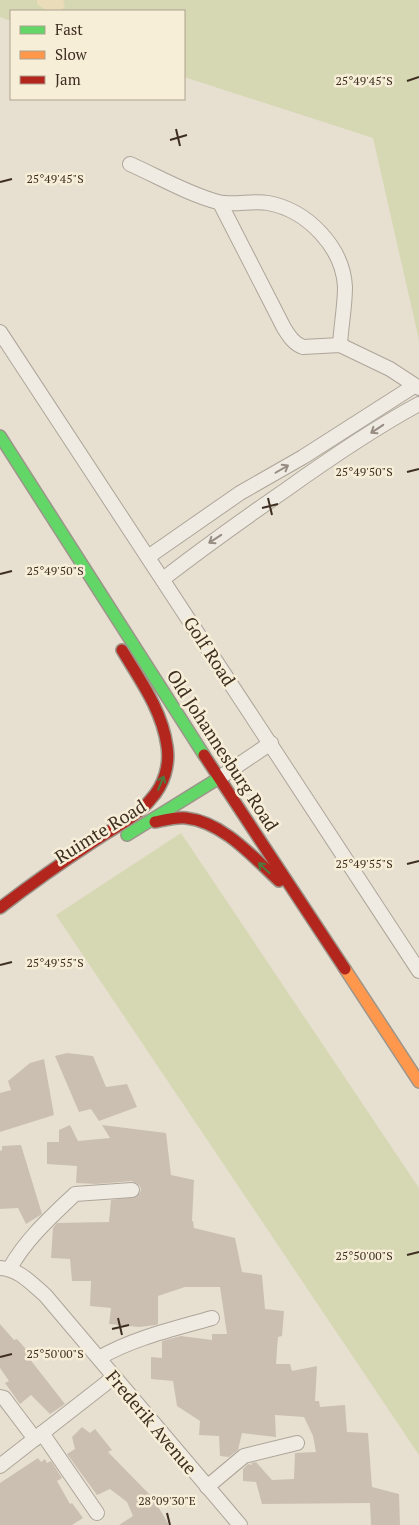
<svg xmlns="http://www.w3.org/2000/svg" width="419" height="1525" font-family="'PT Serif',serif">
  <style>
    .green { fill: #d6d7b3 }
    .sand { fill: #eadcb9 }
    .building { fill: #cbbfb2 }
    .lines { fill: none; stroke-linecap: round; stroke-linejoin: round }
    .street-casing { stroke: #ada599; stroke-width: 16 }
    .fast-casing { stroke: #9c958a; stroke-width: 14 }
    .slow-casing { stroke: #9c958a; stroke-width: 14 }
    .jam-casing { stroke: #9c958a; stroke-width: 14 }
    .street { stroke: #efebe3; stroke-width: 14 }
    .fast { stroke: #63d668; stroke-width: 11 }
    .slow { stroke: #ff974d; stroke-width: 11 }
    .jam { stroke: #b3261e; stroke-width: 11 }
    .oneway { stroke: #968c82 }
    .oneway2 { stroke: #4e7a40 }
    .ticks { fill: none; stroke: #3d2e20; stroke-width: 2 }
    .labels { text-anchor: middle; dominant-baseline: central; stroke-width: 5; stroke-linejoin: round; paint-order: stroke }
    .street-label { font-size: 18px; fill: #3d2e20; stroke: #f7eed8 }
    .ticks-label { font-size: 12px; text-anchor: middle; fill: #3d2e20; stroke: #f7eed8; stroke-width: 5; stroke-linejoin: round; paint-order: stroke }
  </style>
  <rect width="100%" height="100%" fill="#e7e0d1"/>
  <g class="green">
    <path d="M0,0H419V340L373,138L184,77V11H11V21L0,17Z"/>
    <path d="M181,833L419,1188V1455L56,915Z"/>
  </g>
  <path class="sand" d="M37,0H65L63,1L65,7L60,11H47L37,4Z"/>
  <g class="building">
    <path d="M67,1053L93,1056L106,1087L127,1084L137,1107L99,1121L91,1109L79,1112L55,1056Z"/>
    <path d="M44,1059L54,1115L0,1132V1093L11,1090L8,1081L30,1063Z"/>
    <path d="M70,1125L78,1141L110,1138L102,1125L166,1133L171,1175L194,1180L192,1221H193L194,1228L235,1238L242,1272L262,1275L265,1309L284,1311L282,1336L278,1337L276,1364H290L292,1371L317,1366L315,1401H319L320,1407L345,1405L347,1432L368,1433L372,1487L399,1494L400,1525H371L370,1503L262,1504L256,1482L243,1481V1469L248,1464L252,1465L251,1463L256,1462L272,1480L294,1479L295,1453L316,1452L313,1436L304,1417L275,1415L276,1437L242,1433L238,1450L229,1457L220,1456L219,1436L199,1435L200,1421L177,1406L173,1381L151,1379V1357L162,1358V1341L181,1336L212,1340V1334H227L220,1287H185L158,1296V1324L156,1325L139,1327L109,1324L111,1308L90,1306L91,1281H72L70,1259L51,1258L53,1228L57,1223L109,1222L111,1200L136,1197L140,1193L141,1189L139,1185L132,1181L96,1184L76,1183L77,1166L47,1164V1142H59V1130Z"/>
    <path d="M21,1145L42,1214L26,1224L18,1208L0,1209V1151L2,1150V1146Z"/>
    <path d="M0,1324L14,1340L17,1339L32,1356L29,1358L65,1404L50,1414L31,1395L20,1404L5,1383L9,1381L0,1368Z"/>
    <path d="M82,1427L90,1433L95,1429L112,1450L108,1452L153,1498L169,1525H119L133,1516L127,1502L110,1489L97,1495L67,1454L75,1449L72,1437Z"/>
    <path d="M38,1458L41,1462L45,1459L47,1463L51,1461L62,1478L57,1481L70,1504L72,1503L83,1518L72,1525H0V1483Z"/>
  </g>
  <g class="lines">
    <g class="street-casing">
      <g id="street">
        <path d="M130,164C159,177 188,194 218,202C234,206 252,200 268,203C307,210 343,247 345,287C345,306 341,326 340,345"/>
        <path d="M220,203L284,328C289,336 294,344 303,347L340,345L390,369L419,388"/>
        <path d="M0,332L419,971"/>
        <path d="M148,557L240,493L303,457L414,386"/>
        <path d="M163,579C203,548 245,518 287,489C329,459 373,429 419,404"/>
        <path d="M219,778L271,743"/>
        <path d="M0,1268C19,1269 31,1283 45,1295L240,1525"/>
        <path d="M10,1268C26,1239 51,1217 75,1194L132,1190"/>
        <path d="M99,1358C133,1338 174,1329 212,1318"/>
        <path d="M0,1397L4,1398L35,1439"/>
        <path d="M42,1433L97,1513"/>
        <path d="M0,1466L114,1377"/>
        <path d="M207,1487L244,1456L297,1443"/>
      </g>
    </g>
    <g class="fast-casing">
      <g id="fast">
        <path d="M0,436L204,755"/>
        <path d="M127,835L219,778"/>
      </g>
    </g>
    <g class="slow-casing">
      <path id="slow" d="M345,969L419,1082"/>
    </g>
    <g class="jam-casing">
      <g id="jam">
        <path d="M204,755L345,969"/>
        <path d="M155,822C165,820 176,817 186,818C223,822 253,857 279,881"/>
        <path d="M0,908C31,884 64,861 96,840C115,827 137,817 151,799C164,785 170,765 167,746C162,710 140,680 122,650"/>
      </g>
    </g>
    <use href="#street" class="street"/>
    <use href="#fast" class="fast"/>
    <use href="#slow" class="slow"/>
    <use href="#jam" class="jam"/>
  </g>
  <defs><path id="oneway-shaft" d="M-6 0H5M1.5-3L5.5 0L1.5 3" fill="none" stroke-width="1.6" stroke-linecap="round" stroke-linejoin="round" transform="scale(1.25)"/></defs>
  <g class="oneway">
    <use href="#oneway-shaft" transform="translate(377 429) rotate(147)"/>
    <use href="#oneway-shaft" transform="translate(282 469) rotate(-30)"/>
    <use href="#oneway-shaft" transform="translate(215 539) rotate(147)"/>
  </g>
  <g class="oneway2">
    <use href="#oneway-shaft" transform="translate(161 783) rotate(-67)"/>
    <use href="#oneway-shaft" transform="translate(264 868) rotate(-137)"/>
  </g>
  <path class="ticks" d="M407,81L419,77M176,129L180,146M170,140L187,135M0,182L12,179M407,472L419,469M268,498L272,515M262,508L278,504M0,574L12,571M407,864L419,861M0,965L12,962M407,1255L419,1252M118,1318L122,1335M112,1329L129,1325M0,1357L12,1354M167,1513L170,1525"/>
  <g class="labels">
    <g class="street-label">
      <text transform="translate(210 651) rotate(57)">Golf Road</text>
      <text transform="translate(223 750) rotate(57)">Old Johannesburg Road</text>
      <text transform="translate(100 831) rotate(-32)">Ruimte Road</text>
      <text transform="translate(152 1422) rotate(50)">Frederik Avenue</text>
    </g>
  </g>
  <g class="ticks-label">
    <text x="364" y="85">25°49'45"S</text>
    <text x="55" y="183">25°49'45"S</text>
    <text x="364" y="476">25°49'50"S</text>
    <text x="55" y="575">25°49'50"S</text>
    <text x="364" y="868">25°49'55"S</text>
    <text x="55" y="967">25°49'55"S</text>
    <text x="364" y="1260">25°50'00"S</text>
    <text x="55" y="1358">25°50'00"S</text>
    <text x="167" y="1505">28°09'30"E</text>
  </g>
  <rect x="10" y="10" width="175" height="90" fill="#f7eed8" stroke="#ada18e"/>
  <rect x="20" y="26" width="25" height="8" fill="#63d668" stroke="#ada18e"/>
  <text x="55" y="35" font-size="15" fill="#3d2e20">Fast</text>
  <rect x="20" y="51" width="25" height="8" fill="#ff974d" stroke="#ada18e"/>
  <text x="55" y="60" font-size="15" fill="#3d2e20">Slow</text>
  <rect x="20" y="76" width="25" height="8" fill="#b3261e" stroke="#ada18e"/>
  <text x="55" y="85" font-size="15" fill="#3d2e20">Jam</text>
</svg>
